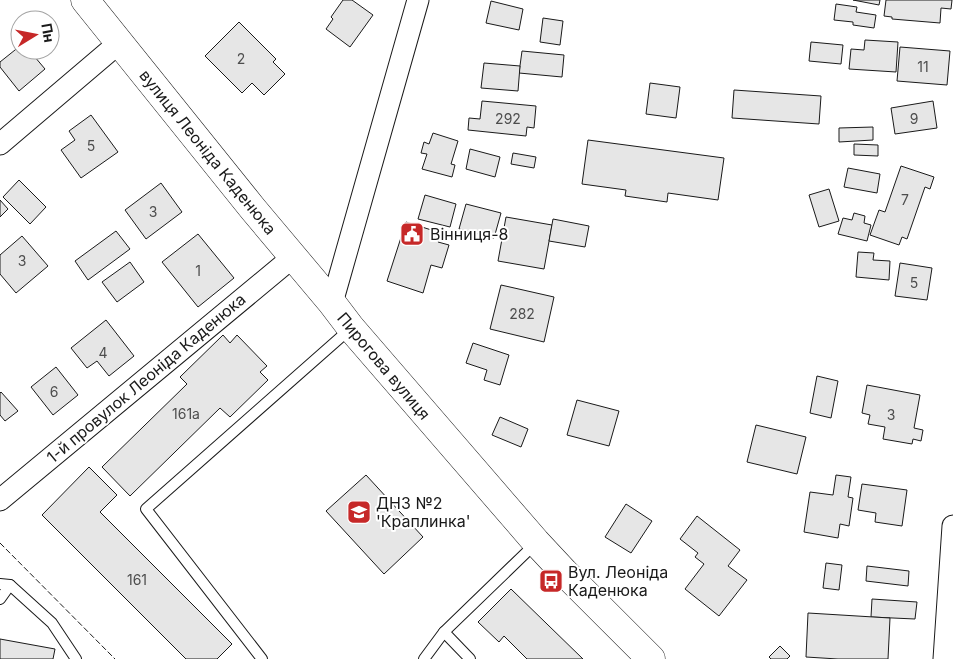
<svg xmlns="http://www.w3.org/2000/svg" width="953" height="659" font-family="Inter,sans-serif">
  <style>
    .building { fill: #e6e6e6; stroke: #1a1a1a }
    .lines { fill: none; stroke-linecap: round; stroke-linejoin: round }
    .lane-casing { stroke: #1a1a1a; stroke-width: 12 }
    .street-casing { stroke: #1a1a1a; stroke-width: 23 }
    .secondary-casing { stroke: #1a1a1a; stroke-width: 29 }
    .lane { stroke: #fff; stroke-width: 10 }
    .street { stroke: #fff; stroke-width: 21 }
    .secondary { stroke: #fff; stroke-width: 28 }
    .fence { stroke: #1a1a1a; stroke-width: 1; stroke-dasharray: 6 2.5; stroke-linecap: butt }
    .labels { text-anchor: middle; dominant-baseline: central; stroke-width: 4; stroke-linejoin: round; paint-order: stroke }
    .number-label { font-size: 14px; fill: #4d4d4d }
    .street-label { font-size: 16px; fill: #1a1a1a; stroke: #fff }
    .poi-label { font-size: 16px; fill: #1a1a1a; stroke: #fff; text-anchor: start }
  </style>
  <rect width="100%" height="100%" fill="#fff"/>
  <g class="building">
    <path d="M343,0H352L373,15L350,47L326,29L333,19L331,17Z"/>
    <path d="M853,0H880L879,5Z"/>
    <path d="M886,0H952L951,9L941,8L940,23L892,19V17L884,16Z"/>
    <path d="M491,1L523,9L519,30L486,23Z"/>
    <path d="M836,4L857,7L856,12L876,15L874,28L853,25V22L834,20Z"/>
    <path d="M543,18L563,21L560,45L540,42Z"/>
    <path d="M239,22L276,59L273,62L285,74L264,95L252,83L242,93L205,56Z"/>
    <path d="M865,40L898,42L896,72L849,69L851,49L864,50Z"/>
    <path d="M811,42L843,45L841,64L809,61Z"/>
    <path d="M20,46V50H29L45,69L19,91L0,67V62Z"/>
    <path d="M900,47L950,51L947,85L897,81Z"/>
    <path d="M522,51L564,55L562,77L519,73Z"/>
    <path d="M484,63L520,66L518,91L481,88Z"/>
    <path d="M650,83L680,87L676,118L646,114Z"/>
    <path d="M734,90L821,96L819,124L732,118Z"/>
    <path d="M482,101L536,106L534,128L527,127L526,136L468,130L469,118L480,119Z"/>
    <path d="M933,101L937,128L895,134L891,108Z"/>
    <path d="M91,115L118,152L81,178L61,150L75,140L69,131Z"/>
    <path d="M873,127V140L839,142V128Z"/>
    <path d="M433,133L458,141L451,164L455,165L452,177L422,169L427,154L421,153L424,142L429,144Z"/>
    <path d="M588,140L724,158L718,200L668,193L667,202L625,196L626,190L582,184Z"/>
    <path d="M854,144L878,145V156L854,155Z"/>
    <path d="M470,149L500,157L495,177L466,169Z"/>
    <path d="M513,153L536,157L534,168L511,164Z"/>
    <path d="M901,166L934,177L930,189L925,187L907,239L902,237L899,245L870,235L879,210L885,212Z"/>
    <path d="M848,168L880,174L877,193L844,187Z"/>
    <path d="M19,180L46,207L30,224L3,197Z"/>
    <path d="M161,183L182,212L146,239L125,210Z"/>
    <path d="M829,189L839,221L819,227L809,195Z"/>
    <path d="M425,195L456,204L450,227L418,219Z"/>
    <path d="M0,200L8,209L0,217Z"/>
    <path d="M466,204L501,213L494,238L459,229Z"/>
    <path d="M854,213L865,216L864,223L871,225L867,241L838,234L843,218L852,220Z"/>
    <path d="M506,217L552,225L544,269L498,261Z"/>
    <path d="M553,219L589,226L585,247L549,241Z"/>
    <path d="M406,222L441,233L438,242L449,245L442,268L431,265L423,293L387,281Z"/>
    <path d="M116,231L130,249L88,280L75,261Z"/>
    <path d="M198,234L234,278L198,307L162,262Z"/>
    <path d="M22,236L48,266L16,293L0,274V255Z"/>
    <path d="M858,252L874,253L873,260L890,261L889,280L856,277Z"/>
    <path d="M130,262L144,282L117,302L102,282Z"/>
    <path d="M900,263L932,268L927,300L895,296Z"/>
    <path d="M501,285L554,297L544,342L490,329Z"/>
    <path d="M106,320L134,356L109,376L97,361L87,368L71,348Z"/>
    <path d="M223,335L230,343L237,335L267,366L260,372L268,380L230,417L220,408L130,496L102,467L187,384L180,377Z"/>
    <path d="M473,343L509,355L500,385L484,380L487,370L466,363Z"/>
    <path d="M56,367L78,395L53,415L31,387Z"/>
    <path d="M817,376L838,381L831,418L810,413Z"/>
    <path d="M867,385L920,395L914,428L923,430L921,441L913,439L912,444L883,439L885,427L868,424L870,415L862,413Z"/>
    <path d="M1,392L18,411L5,421L0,415V393Z"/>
    <path d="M577,400L619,411L609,446L567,435Z"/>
    <path d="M500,417L528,429L521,447L492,435Z"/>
    <path d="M756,425L806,437L797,474L747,462Z"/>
    <path d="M89,467L117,495L100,512L232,644L217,659H186L42,515Z"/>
    <path d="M366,475L423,537L384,574L326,511Z"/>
    <path d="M836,475L851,477L848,497L853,498L849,526L840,524L838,538L804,532L810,492L833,495Z"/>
    <path d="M862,484L907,490L902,526L875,522L876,513L858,510Z"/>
    <path d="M626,504L652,521L631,553L605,537Z"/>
    <path d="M697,516L740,550L728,566L747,580L719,616L685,589L704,564L695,557L698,553L680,539Z"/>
    <path d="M826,563L842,565L839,590L823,588Z"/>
    <path d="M867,566L909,571L908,586L866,581Z"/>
    <path d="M511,589L583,659H527L504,636L499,642L478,622Z"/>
    <path d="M872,599L917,602L915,619L871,617Z"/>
    <path d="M808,613L890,618L888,659H838L806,657Z"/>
    <path d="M0,639L55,649L53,659H0Z"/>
    <path d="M780,646L790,656L787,659H771L769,657Z"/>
  </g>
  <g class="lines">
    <g class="lane-casing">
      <g id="lane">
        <path d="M0,584L10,585L52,623L76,659"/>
        <path d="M0,599L10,585"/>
        <path d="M262,659L146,509L350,329"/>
        <path d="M424,659L444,632"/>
        <path d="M470,659L444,632L535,544"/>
      </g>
    </g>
    <g class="street-casing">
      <g id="street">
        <path d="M0,144L120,42"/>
        <path d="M332,303L418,0"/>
        <path d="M0,500L293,257"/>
        <path d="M944,659L953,526"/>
      </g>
    </g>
    <g class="secondary-casing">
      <path id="secondary" d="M85,0L253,209L332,303L351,328L536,542L564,572L651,659"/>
    </g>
    <use href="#lane" class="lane"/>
    <use href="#street" class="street"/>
    <use href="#secondary" class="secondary"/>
    <path class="fence" d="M0,543L115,659"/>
  </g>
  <defs>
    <g id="civic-square" transform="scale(1.25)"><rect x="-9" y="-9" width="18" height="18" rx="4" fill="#c62828" stroke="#fff"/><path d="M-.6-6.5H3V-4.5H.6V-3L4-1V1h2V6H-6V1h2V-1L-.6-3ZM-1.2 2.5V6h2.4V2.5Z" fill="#fff"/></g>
    <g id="school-square" transform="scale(1.25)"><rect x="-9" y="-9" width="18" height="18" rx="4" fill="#c62828" stroke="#fff"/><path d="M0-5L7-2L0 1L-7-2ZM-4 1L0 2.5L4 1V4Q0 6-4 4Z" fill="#fff"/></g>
    <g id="bus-square" transform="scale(1.25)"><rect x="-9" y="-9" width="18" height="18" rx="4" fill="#c62828" stroke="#fff"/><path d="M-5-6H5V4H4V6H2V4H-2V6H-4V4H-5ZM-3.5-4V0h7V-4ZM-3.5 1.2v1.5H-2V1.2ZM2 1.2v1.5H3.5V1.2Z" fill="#fff"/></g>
  </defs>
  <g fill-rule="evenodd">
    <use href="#civic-square" x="412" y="234"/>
    <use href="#school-square" x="359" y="512"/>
    <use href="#bus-square" x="551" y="581"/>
  </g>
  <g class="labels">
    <g class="number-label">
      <text x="241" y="58">2</text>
      <text x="923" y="66">11</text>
      <text x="508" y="118">292</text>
      <text x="914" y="118">9</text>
      <text x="91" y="145">5</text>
      <text x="905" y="199">7</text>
      <text x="153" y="211">3</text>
      <text x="22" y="260">3</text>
      <text x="198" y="270">1</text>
      <text x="914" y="282">5</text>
      <text x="522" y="313">282</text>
      <text x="103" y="352">4</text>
      <text x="54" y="391">6</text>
      <text x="186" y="413">161а</text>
      <text x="891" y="414">3</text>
      <text x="137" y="579">161</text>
    </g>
    <g class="street-label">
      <text transform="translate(208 152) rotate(51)">вулиця Леоніда Каденюка</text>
      <text transform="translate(384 366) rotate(50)">Пирогова вулиця</text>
      <text transform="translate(146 378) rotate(-40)">1-й провулок Леоніда Каденюка</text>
    </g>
    <g class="poi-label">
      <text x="430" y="234">Вінниця-8</text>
      <text x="376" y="503">ДНЗ №2<tspan x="376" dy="18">'Краплинка'</tspan></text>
      <text x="568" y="572">Вул. Леоніда<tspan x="568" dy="18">Каденюка</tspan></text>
    </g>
  </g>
  <g transform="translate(35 35) rotate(80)"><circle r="24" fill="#ffffff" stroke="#a3a3a3"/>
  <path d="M0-4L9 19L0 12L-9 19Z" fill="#c62828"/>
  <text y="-8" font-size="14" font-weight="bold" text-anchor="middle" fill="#1a1a1a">Пн</text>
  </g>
</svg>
